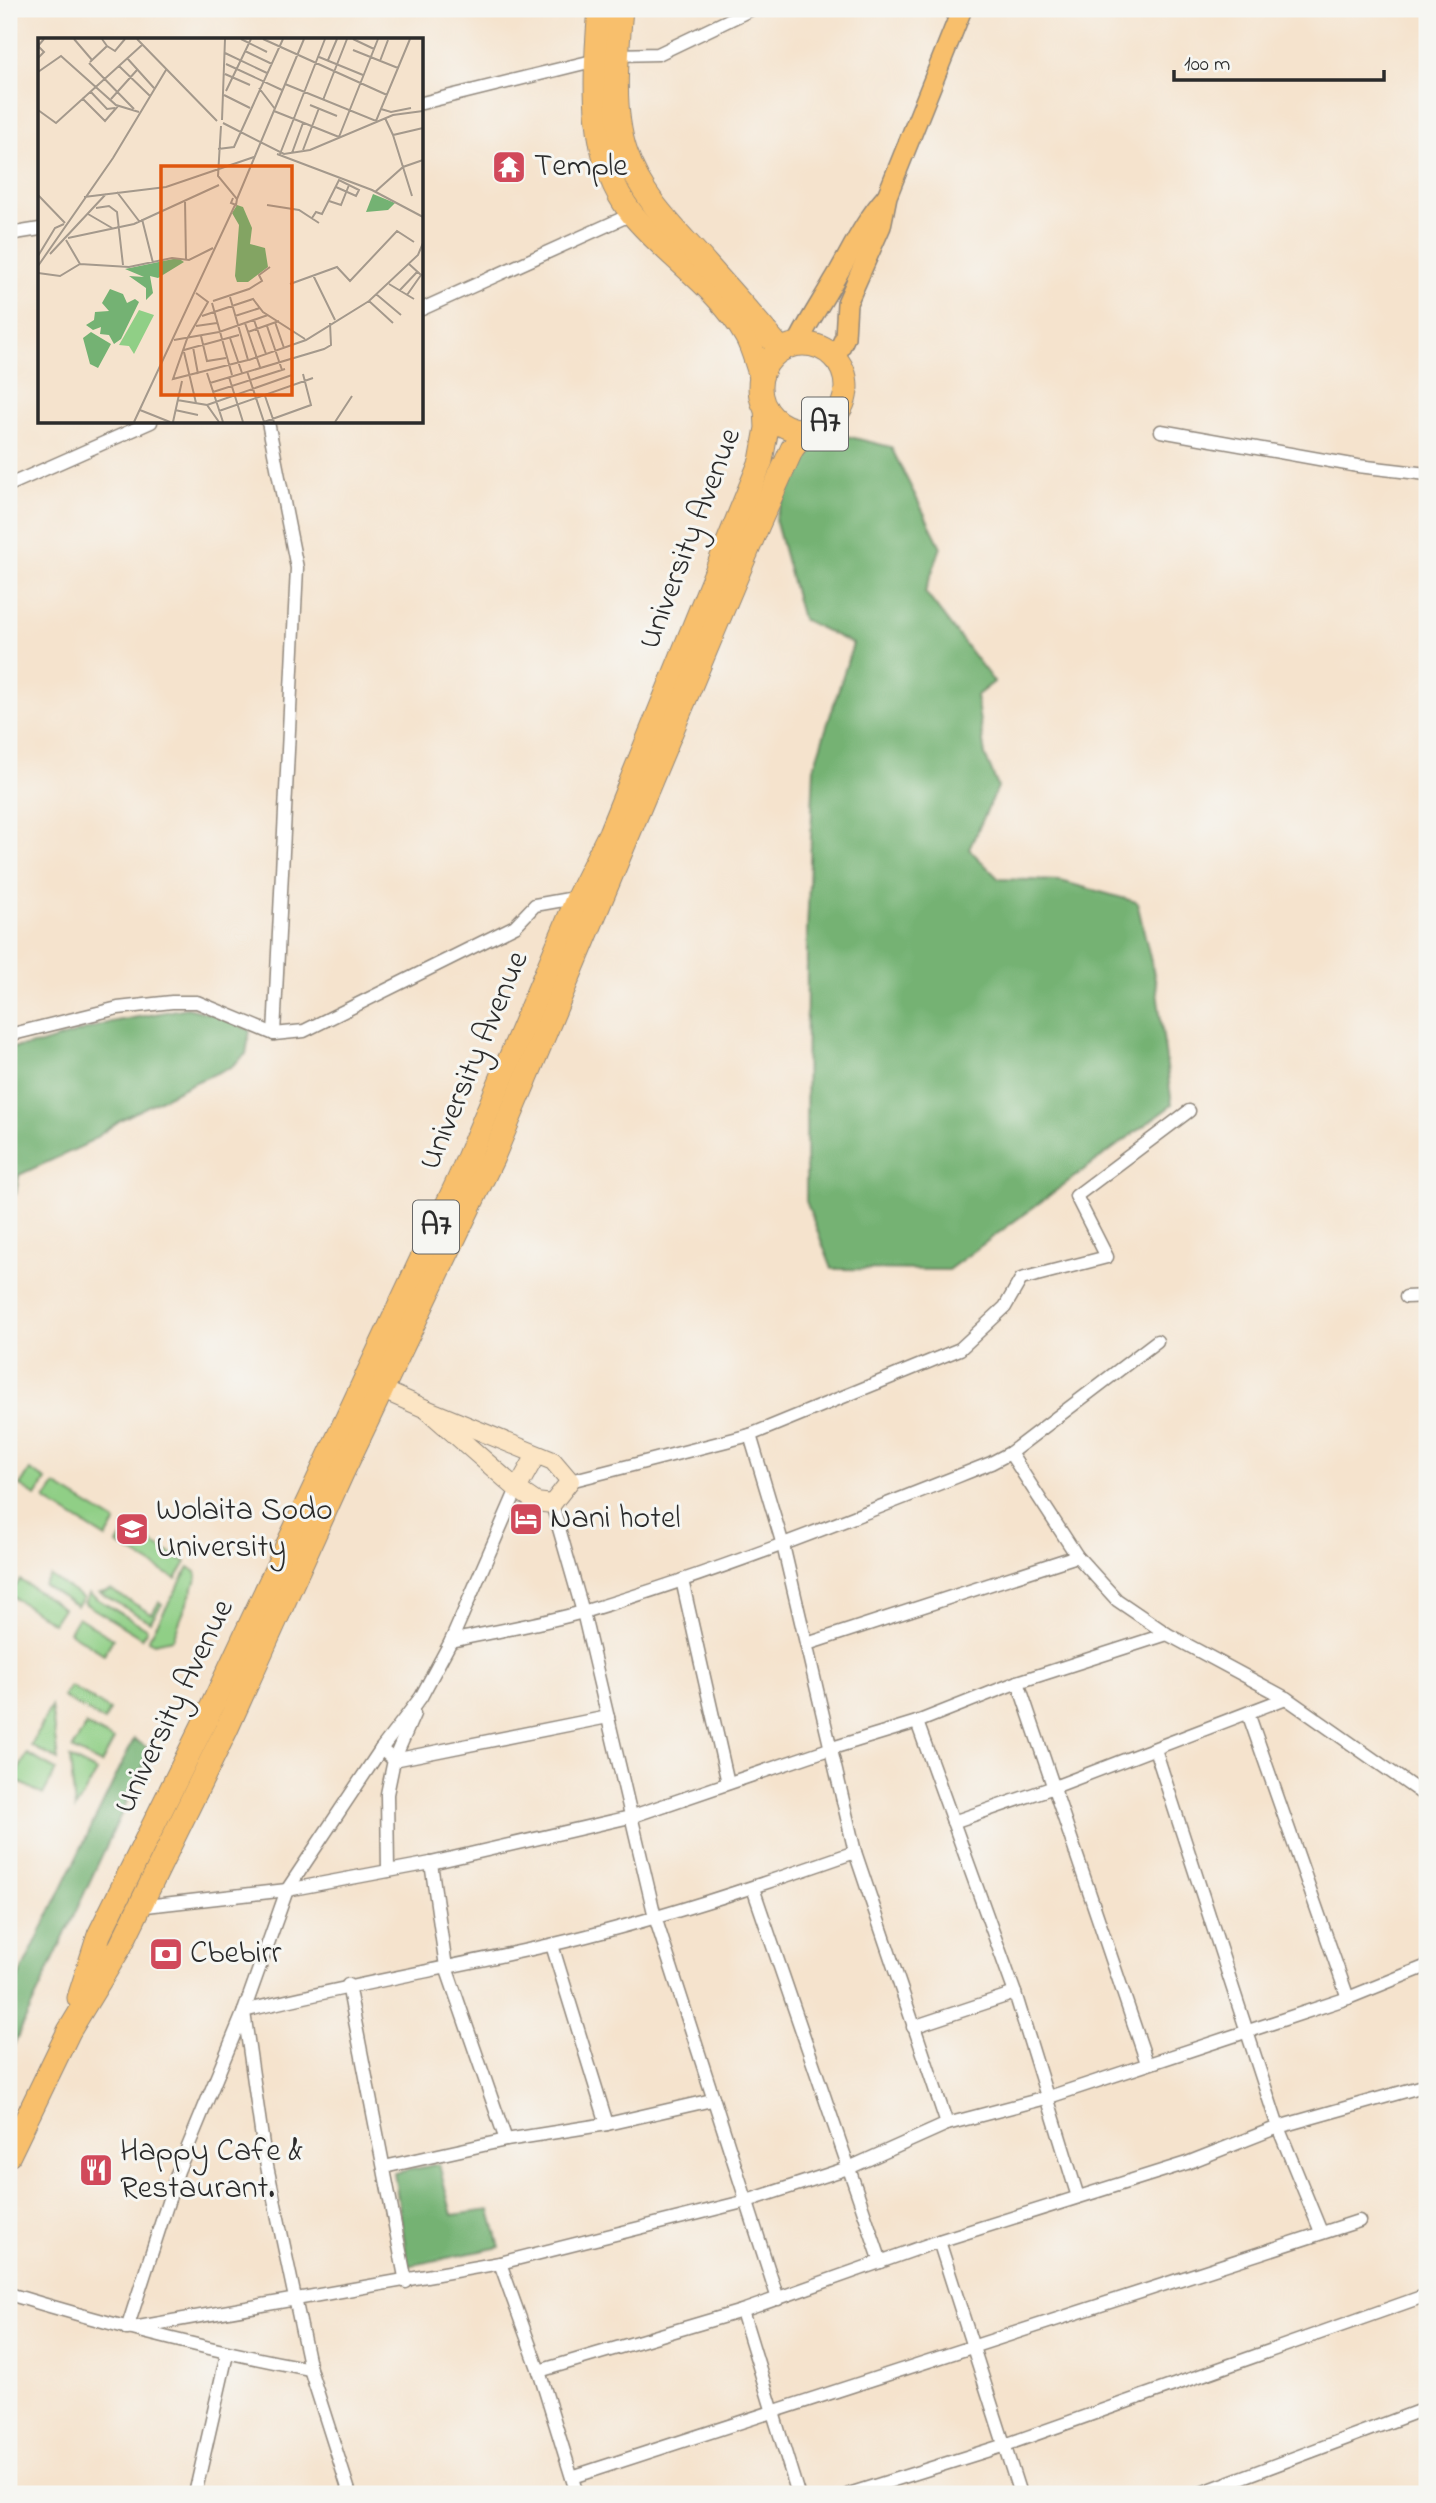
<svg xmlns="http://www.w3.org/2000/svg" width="1436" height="2503" font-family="'Indie Flower',sans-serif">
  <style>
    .green { fill: #90cf86; stroke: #5e7d58; stroke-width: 2 }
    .forest { fill: #74b273; stroke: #506e4f; stroke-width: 2 }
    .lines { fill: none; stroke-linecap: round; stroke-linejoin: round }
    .street-casing { stroke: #90877c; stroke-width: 15 }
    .secondary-casing { stroke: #90877c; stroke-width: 20 }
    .primary-casing { stroke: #90877c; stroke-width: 22 }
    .highway-casing { stroke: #90877c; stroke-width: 25 }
    .street { stroke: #fff; stroke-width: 12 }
    .secondary { stroke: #fce5c4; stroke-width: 18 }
    .primary { stroke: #f8bf6c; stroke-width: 19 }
    .highway { stroke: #f8bf6c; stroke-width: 23 }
    .labels { text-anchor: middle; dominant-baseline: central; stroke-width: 6; stroke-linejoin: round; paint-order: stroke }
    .shield { fill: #f6f6f2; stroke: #686867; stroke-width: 2 }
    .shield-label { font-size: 30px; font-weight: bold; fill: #2b2b2b }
    .poi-label { font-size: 32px; fill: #2b2b2b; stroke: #f6f6f2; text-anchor: start }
    .street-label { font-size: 32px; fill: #2b2b2b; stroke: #f6f6f2 }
    .inset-road { fill: none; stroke: #a4998c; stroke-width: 2 }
    .view { fill: #df570e; fill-opacity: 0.15; stroke: #df570e; stroke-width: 3.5 }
    .inset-edge { fill: none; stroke: #2b2b2b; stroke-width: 3.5 }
  </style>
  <rect width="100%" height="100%" fill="#f6f6f2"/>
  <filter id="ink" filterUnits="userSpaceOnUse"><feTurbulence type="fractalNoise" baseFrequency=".0143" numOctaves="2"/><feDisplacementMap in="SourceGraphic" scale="14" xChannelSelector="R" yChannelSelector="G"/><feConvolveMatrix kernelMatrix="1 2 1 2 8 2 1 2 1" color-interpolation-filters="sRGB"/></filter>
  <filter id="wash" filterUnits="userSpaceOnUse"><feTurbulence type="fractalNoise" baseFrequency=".00686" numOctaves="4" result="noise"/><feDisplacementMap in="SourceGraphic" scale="28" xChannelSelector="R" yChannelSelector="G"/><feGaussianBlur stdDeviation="1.57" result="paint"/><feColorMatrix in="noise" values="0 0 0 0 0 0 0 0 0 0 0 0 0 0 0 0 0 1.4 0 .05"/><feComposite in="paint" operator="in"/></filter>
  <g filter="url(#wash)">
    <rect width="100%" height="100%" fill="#f5e3cd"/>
    <g class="green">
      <path d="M30,1470L46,1480L36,1496L20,1486Z"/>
      <path d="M55,1485L116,1522L106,1538L45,1500Z"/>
      <path d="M127,1529L186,1562L176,1579L117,1544Z"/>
      <path d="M189,1567L196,1572L197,1577L173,1639L154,1643L148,1640Z"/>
      <path d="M50,1576L83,1598L77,1606L44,1585Z"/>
      <path d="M20,1580L63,1608L53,1623L10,1595Z"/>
      <path d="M111,1590L152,1614L159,1602L162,1604L150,1622L100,1593Z"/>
      <path d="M89,1594L147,1629L142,1638L84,1603Z"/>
      <path d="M78,1617L113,1639L104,1654L69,1632Z"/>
      <path d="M70,1686L110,1710L104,1721L63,1697Z"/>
      <path d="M51,1706L58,1760L31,1746Z"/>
      <path d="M86,1725L114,1740L101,1764L72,1749Z"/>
      <path d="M27,1754L56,1770L43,1795L14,1779Z"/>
      <path d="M70,1758L97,1772L75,1809Z"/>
    </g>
    <g class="forest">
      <path d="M834,433L891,447L941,547L925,592L994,682L976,696L985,755L998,787L969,849L999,879L1061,881L1137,902L1156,983L1172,1105L948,1270L832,1269L806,1201L807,931L814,767L853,644L802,619L775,519L798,463Z"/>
      <path d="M187,1008L216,1015L250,1030L246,1054L231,1067L191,1084L122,1119L85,1145L19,1175L16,1194L9,1199V1048L41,1044L111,1022Z"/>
      <path d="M134,1739L151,1750L9,2055V1997Z"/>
      <path d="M439,2164L452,2215L490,2210L500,2247L408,2266L394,2173Z"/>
    </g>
  </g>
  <g filter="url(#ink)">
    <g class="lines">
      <g class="street-casing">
        <g id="street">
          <path d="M422,103L617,55L658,54L752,9"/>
          <path d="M9,234L40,229"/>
          <path d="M422,309L632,214"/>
          <path d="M268,422L297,568L274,1034"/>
          <path d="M1161,431L1358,466L1427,474"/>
          <path d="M9,485L151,422"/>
          <path d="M9,1035L118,1008L172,1002H197L274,1034L304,1031L515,926L535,905L580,897"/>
          <path d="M1406,1297L1427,1296"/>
          <path d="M1010,1453L1157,1341"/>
          <path d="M570,1481L750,1435L960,1349L1005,1307L1021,1279L1107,1257L1076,1196L1189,1111"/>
          <path d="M517,1489L451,1641L421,1697L381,1749L287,1890L244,2011L178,2171L127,2329L500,2263L747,2201L851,2167L947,2124L855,1852L783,1545L750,1435"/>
          <path d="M552,1504L583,1612L655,1917L778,2299"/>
          <path d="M682,1580L728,1783"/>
          <path d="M451,1641C495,1631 542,1624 586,1611C724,1570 857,1516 991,1463L1010,1453L1077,1556L1117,1600L1167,1634L1286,1698L1427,1797"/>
          <path d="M807,1644L1077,1556"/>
          <path d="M1018,1682L1147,2063"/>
          <path d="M1248,1713L1348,1998"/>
          <path d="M917,1722L1015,1993L1078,2197"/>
          <path d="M381,1749L394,1760L608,1717"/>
          <path d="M1155,1749L1278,2127L1321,2232"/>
          <path d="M953,1822L1054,1787L1286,1698"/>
          <path d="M431,1863L446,1967L506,2140L607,2124L712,2100"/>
          <path d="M388,1871L387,1794L394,1760L414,1714"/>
          <path d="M753,1888L881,2262"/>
          <path d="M137,1907L287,1890L431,1863L630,1817L829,1749L917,1722L1018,1682L1167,1634"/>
          <path d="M552,1945L607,2124"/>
          <path d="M348,1985L406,2282"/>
          <path d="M244,2011C345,1986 448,1968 550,1945C654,1921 755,1887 855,1852"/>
          <path d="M244,2012L264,2152L310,2369L350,2494"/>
          <path d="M913,2027L1015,1993"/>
          <path d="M947,2124L1046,2098L1348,1998L1427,1966"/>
          <path d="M384,2167L506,2140"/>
          <path d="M939,2241L1020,2494"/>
          <path d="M500,2263L539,2371L577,2494"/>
          <path d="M9,2294C108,2324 207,2350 310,2369"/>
          <path d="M742,2311L798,2494"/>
          <path d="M539,2371L742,2311L939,2241L1187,2163L1278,2127L1427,2085"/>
          <path d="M572,2477L1359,2221"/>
          <path d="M195,2494L227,2354"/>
          <path d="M849,2494L1005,2445L1427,2295"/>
          <path d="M1198,2494L1427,2408"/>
        </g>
      </g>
      <g class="secondary-casing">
        <g id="secondary">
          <path d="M383,1390L426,1409L517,1489"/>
          <path d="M426,1409L553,1461L570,1481L552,1504L536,1502L517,1489L536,1455"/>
        </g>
      </g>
      <g class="primary-casing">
        <g id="primary">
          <path d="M797,345C808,322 821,303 833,282C851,252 863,223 886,197"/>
          <path d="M835,358L845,337L847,303L881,226L887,196L962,9"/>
        </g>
      </g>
      <g class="highway-casing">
        <g id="highway">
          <path d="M600,9C594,74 588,161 633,215C668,257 719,288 746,336C753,348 756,363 761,376"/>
          <path d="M621,9C617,54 611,109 626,153C641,198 677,231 707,265C732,293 757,321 781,350"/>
          <circle cx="803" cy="387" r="43"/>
          <path d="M79,1998L99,1935L205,1721L460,1177L578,897L610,833L761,461L767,428L766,409"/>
          <path d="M9,2155L69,2031L120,1947L226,1730L342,1473L493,1157L758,525L792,449L806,431"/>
        </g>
      </g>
      <use href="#street" class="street"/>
      <use href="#secondary" class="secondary"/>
      <use href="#primary" class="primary"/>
      <use href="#highway" class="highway"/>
    </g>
  </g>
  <defs>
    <g id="temple-square" transform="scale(1.75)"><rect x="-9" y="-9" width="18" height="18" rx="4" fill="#d1495b" stroke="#f6f6f2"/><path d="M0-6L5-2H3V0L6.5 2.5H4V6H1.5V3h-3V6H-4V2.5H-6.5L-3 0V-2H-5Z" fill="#fff"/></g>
    <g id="hotel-square" transform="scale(1.75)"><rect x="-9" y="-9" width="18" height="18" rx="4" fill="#d1495b" stroke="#f6f6f2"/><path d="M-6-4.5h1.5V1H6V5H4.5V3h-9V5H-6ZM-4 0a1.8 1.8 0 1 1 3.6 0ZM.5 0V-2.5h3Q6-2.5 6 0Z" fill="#fff"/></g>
    <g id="university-square" transform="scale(1.75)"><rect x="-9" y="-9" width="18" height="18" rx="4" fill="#d1495b" stroke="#f6f6f2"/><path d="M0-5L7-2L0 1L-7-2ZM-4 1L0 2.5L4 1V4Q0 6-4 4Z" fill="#fff"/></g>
    <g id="bank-square" transform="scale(1.75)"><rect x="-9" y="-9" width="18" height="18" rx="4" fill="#d1495b" stroke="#f6f6f2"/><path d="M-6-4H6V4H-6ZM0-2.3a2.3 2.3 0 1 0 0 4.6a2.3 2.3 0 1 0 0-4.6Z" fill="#fff"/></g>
    <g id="restaurant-square" transform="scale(1.75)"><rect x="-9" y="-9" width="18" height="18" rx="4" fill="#d1495b" stroke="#f6f6f2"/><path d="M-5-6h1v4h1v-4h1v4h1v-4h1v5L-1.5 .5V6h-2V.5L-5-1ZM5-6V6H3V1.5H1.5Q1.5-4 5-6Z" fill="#fff"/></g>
  </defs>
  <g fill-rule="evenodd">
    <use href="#temple-square" x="509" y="167"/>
    <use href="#hotel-square" x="526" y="1519"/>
    <use href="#university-square" x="132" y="1529"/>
    <use href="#bank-square" x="166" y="1954"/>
    <use href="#restaurant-square" x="96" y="2170"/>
  </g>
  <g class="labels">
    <g class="shield">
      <rect x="802" y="397.5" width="46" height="53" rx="5"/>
      <rect x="413" y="1200.5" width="46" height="53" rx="5"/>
    </g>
    <g class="shield-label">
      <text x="825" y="424">A7</text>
      <text x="436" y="1227">A7</text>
    </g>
    <g class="poi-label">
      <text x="534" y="167">Temple</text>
      <text x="156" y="1511">Wolaita Sodo<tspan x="156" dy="37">University</tspan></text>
      <text x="550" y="1519">Nani hotel</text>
      <text x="190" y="1954">Cbebirr</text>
      <text x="120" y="2152">Happy Cafe &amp;<tspan x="120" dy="37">Restaurant.</tspan></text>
    </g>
    <g class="street-label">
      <text transform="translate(691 539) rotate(-69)">University Avenue</text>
      <text transform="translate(475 1061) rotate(-67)">University Avenue</text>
      <text transform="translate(175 1707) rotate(-64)">University Avenue</text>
    </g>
  </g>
  <g transform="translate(38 38)">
    <rect width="385" height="385" fill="#f5e3cd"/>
    <path d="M101,272L116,277L96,316L91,308L81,307Z" fill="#90cf86"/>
    <path d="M335,156L357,165L350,172L328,174ZM199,167L205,169L214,190L212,206L227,210L230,229L210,244H199L197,238L201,187L194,175ZM140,220L146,224L120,240L112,238L115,255L108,262V250L91,238L106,239L87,231ZM72,251L85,256L89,265L97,261L101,264L83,301L76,306L71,297L62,296L63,289L55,292L48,287L56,282L57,274L71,273L64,265ZM53,294L73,306L60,330L52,326L45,300Z" fill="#74b273"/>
    <path class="inset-road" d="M36,1L54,22M99,1L179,83M203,1L229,14M225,1L349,57M315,1L336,11M69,8L77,13L87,1M315,12L360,30M207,13L234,26M187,15L229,35M281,19L325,37M0,20L6,14L0,8L6,1M89,20L116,50M290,22L299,1M342,23L350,2M52,24L69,8L64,1M51,25L96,71M188,26L244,52M81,28L112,58M0,34L23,18L78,67L101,74M187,36L212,47M247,46L338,83L372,1M221,50L237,71M52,53L69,71L77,70M188,53L213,1M186,57L212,70M44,60L67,83L80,68M73,61L99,32M285,62L309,1M272,67L299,78M343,71L353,74L373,70M0,72L18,85L104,7M236,73L301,99M347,80L355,97L385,90M184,82L187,1M185,85L246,116L272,112L355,77L385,73M183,88L180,138L199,161L198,167L193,165L195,160M355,97L374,158M301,99L340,1M180,111L196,109L245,1M265,112L281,70M254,115L265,85M239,116L334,152L385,179M242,116L287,1M79,154L101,183M337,154L365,129L385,122M0,157L27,185M46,159L128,149L216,119M199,161L266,1M147,162L148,222M291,163L303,167L311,147M229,167L261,172L281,185M58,170L71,168L79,174L85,227M50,176L74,190M274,180L278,174L284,176L301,142L321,152L318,158L298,149M104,181L115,225M30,200L96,186L181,147M28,202L42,226M12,216L68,156M0,218L17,190L26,186M0,228L75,120L128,32M0,235L22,238L42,226L91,229L134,220L151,222L175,210M275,237L297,282M252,246L299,229L312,243L359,193L376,204M351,246L376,261M362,252L380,233M158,255L170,264L149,301L135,341L210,322L192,259M338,256L363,277M369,257L383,237L371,226M175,263L211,251L224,243L221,237L232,229M331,263L355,285M174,265L194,337M164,278L215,261L225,274L267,301M197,278L222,270M216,282L228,316M237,284L246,310M207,285L222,329M158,288L179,285M229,288L244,332M210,294L241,283M163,298L169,323L188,320M192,300L204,335M136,302L181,294L230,277M155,309L160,336M146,312L201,297M146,314L158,365M211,322L268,302L331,263L380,217L385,205M209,333L226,384M169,335L185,384M191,339L205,384M172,345L286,311L293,307L292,285M175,354L247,331M227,358L236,384M139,362L169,367L181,384M169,367L254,337M102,372L132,384M137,372L160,377M181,373L275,340M96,384L197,167M135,384L144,343M226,384L273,367L265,336M297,384L314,358"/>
    <path class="view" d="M123,128H254V357H123Z"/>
    <rect width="385" height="385" class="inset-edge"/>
  </g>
  <rect width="1436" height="2503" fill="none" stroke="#f6f6f2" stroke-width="35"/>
  <path d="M1174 70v10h210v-10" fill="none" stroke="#2b2b2b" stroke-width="3.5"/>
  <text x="1184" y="70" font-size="21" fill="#2b2b2b" stroke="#f6f6f2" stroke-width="5" paint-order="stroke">100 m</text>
</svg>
